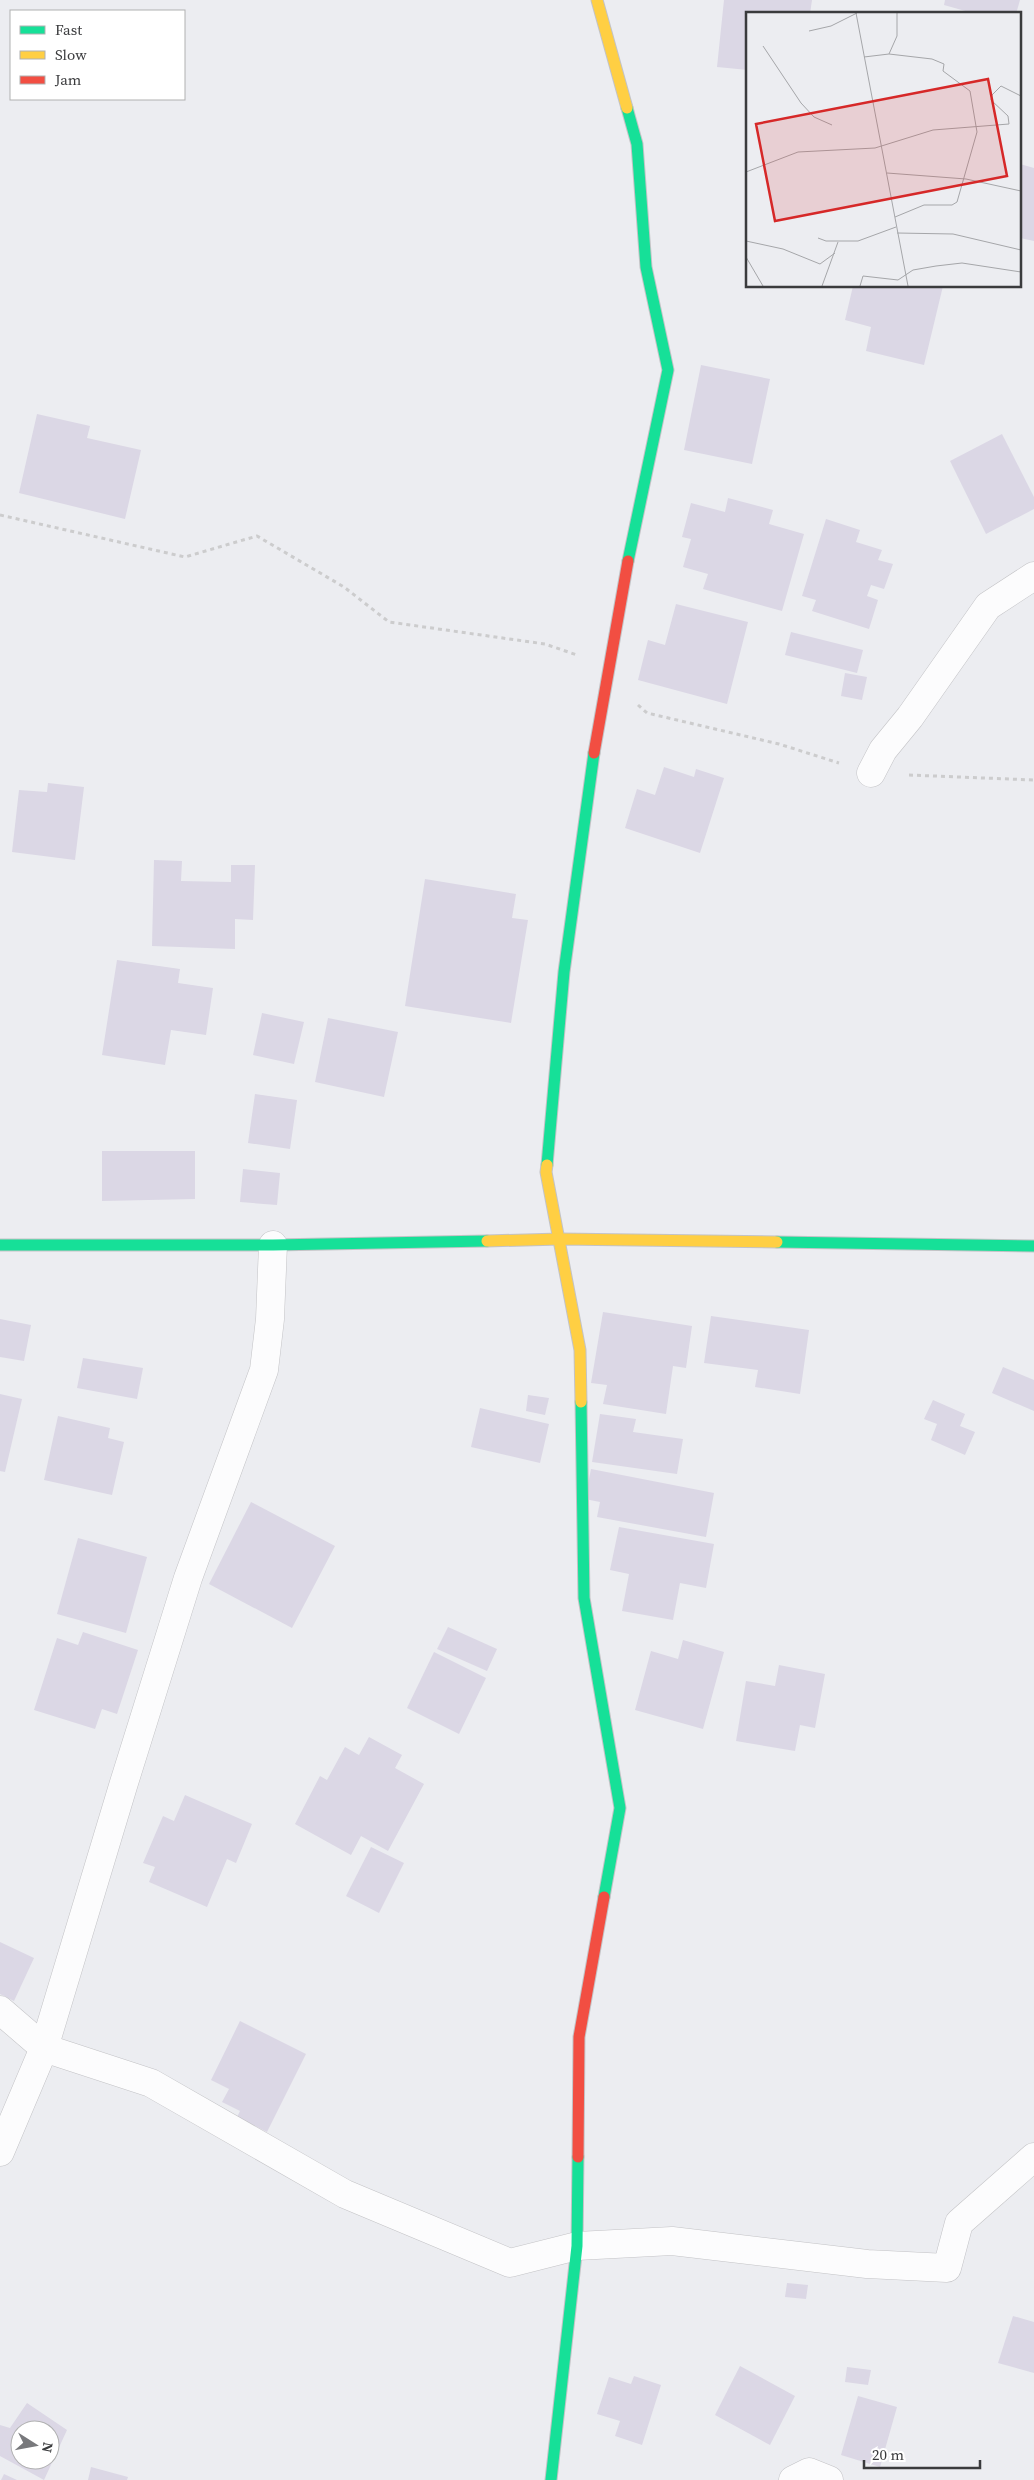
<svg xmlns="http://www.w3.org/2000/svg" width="1034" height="2480" font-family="'Source Serif 4',serif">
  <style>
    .building { fill: #dbd7e5; fill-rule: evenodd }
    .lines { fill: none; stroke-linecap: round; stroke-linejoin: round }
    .street-casing { stroke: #c3c3c6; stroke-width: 29 }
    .fast-casing { stroke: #c3c3c6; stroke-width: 13 }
    .slow-casing { stroke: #c3c3c6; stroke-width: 13 }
    .jam-casing { stroke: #c3c3c6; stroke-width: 13 }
    .path { stroke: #cccccd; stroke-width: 3; stroke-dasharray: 4 4; stroke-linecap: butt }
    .street { stroke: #fcfcfd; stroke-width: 28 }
    .fast { stroke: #16e098; stroke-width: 11 }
    .slow { stroke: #ffcf43; stroke-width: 11 }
    .jam { stroke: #f24e42; stroke-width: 11 }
    .inset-road { fill: none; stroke: #a5a6a9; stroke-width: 1 }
    .view { fill: #d62828; fill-opacity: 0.15; stroke: #d62828; stroke-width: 2.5 }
    .inset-edge { fill: none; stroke: #3a3b3d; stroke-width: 2.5 }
  </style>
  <rect width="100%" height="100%" fill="#ecedf1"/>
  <g class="building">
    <path d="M724,0H812L810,14H748V70L717,67Z"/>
    <path d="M945,0H1020L1016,14H976L944,5Z"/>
    <path d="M1020,164L1034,168V241L1020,238Z"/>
    <path d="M853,286H943L924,365L866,351L871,327L845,320Z"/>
    <path d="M701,365L770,379L752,464L684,450Z"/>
    <path d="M37,414L90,426L87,438L141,450L125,519L19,493Z"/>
    <path d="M1002,434L1034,497V509L986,534L950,461Z"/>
    <path d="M728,498L773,510L769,524L804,534L782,611L703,589L708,574L683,567L691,539L682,537L691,503L725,512Z"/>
    <path d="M826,519L860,530L856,542L882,550L878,560L893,564L884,589L871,585L867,596L878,600L869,629L812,611L816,600L802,596Z"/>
    <path d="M676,604L748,622L727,704L638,680L648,640L665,645Z"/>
    <path d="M791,632L863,650L857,673L785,655Z"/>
    <path d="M845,673L867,677L862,700L841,696Z"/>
    <path d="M664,767L694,777L696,769L724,778L700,853L625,828L637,789L655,795Z"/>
    <path d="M48,783L84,787L75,860L12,852L19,790L47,792Z"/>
    <path d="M154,860L182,861L181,881L231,882V865H255L253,920L235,919V949L152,946Z"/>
    <path d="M425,879L516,894L512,918L528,920L511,1023L405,1006Z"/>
    <path d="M117,960L180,969L178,983L213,988L206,1035L171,1030L165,1065L102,1055Z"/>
    <path d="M262,1013L304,1022L294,1064L253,1055Z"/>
    <path d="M328,1018L398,1032L384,1097L315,1082Z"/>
    <path d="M255,1094L297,1100L290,1149L248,1143Z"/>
    <path d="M102,1151H195V1199L102,1201Z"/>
    <path d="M243,1169L280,1173L277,1205L240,1202Z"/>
    <path d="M603,1312L692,1326L686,1368L673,1366L666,1414L603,1404L607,1385L591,1383Z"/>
    <path d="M711,1316L809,1330L800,1394L755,1387L758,1370L704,1363Z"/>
    <path d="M0,1319L31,1325L24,1361L0,1357Z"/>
    <path d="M83,1358L143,1368L137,1399L77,1388Z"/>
    <path d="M1003,1367L1034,1380V1411L992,1393Z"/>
    <path d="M0,1394L22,1399L5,1472L0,1471Z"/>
    <path d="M528,1395L549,1398L545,1415L526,1411Z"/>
    <path d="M933,1400L965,1414L960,1426L975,1432L965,1455L931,1440L937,1424L924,1419Z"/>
    <path d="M480,1408L549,1424L540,1463L471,1447Z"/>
    <path d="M600,1414L636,1419L633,1432L683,1439L677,1474L592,1462Z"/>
    <path d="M58,1416L110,1428L108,1438L124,1442L112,1495L44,1480Z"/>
    <path d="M591,1469L714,1493L706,1537L597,1517L600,1502L585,1499Z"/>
    <path d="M251,1502L335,1546L292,1628L209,1584Z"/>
    <path d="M619,1527L714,1544L706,1588L680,1583L673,1620L622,1611L629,1574L610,1570Z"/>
    <path d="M78,1538L147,1557L126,1633L57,1614Z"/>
    <path d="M448,1627L497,1649L487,1671L437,1649Z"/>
    <path d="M83,1632L138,1650L117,1714L102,1709L95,1729L34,1710L57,1638L78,1645Z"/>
    <path d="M683,1640L724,1652L703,1729L635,1710L651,1651L678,1659Z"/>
    <path d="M434,1652L486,1678L459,1734L407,1708Z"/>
    <path d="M779,1665L825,1674L815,1728L800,1725L795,1751L736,1741L746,1681L775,1686Z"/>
    <path d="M369,1737L402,1755L395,1768L424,1784L388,1851L361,1836L351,1855L295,1824L320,1776L327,1780L345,1747L359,1755Z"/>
    <path d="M185,1795L252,1824L236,1863L227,1859L207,1907L149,1882L155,1867L143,1863L163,1816L174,1821Z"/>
    <path d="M371,1847L404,1863L379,1913L346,1896Z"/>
    <path d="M0,1942L34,1958L14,2001L0,1994Z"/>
    <path d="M240,2021L306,2054L267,2132L237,2117L240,2111L222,2102L229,2089L211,2080Z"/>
    <path d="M787,2283L808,2285L806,2299L785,2297Z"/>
    <path d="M1013,2316L1034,2322V2373L998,2363Z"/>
    <path d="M740,2366L795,2396L770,2445L715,2415Z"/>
    <path d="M847,2367L871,2370L868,2385L845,2382Z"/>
    <path d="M634,2376L661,2385L642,2445L615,2436L620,2421L597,2414L609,2377L631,2384Z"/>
    <path d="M858,2396L897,2407L880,2467L841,2455Z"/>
    <path d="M27,2403L67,2430L44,2480L0,2456V2425L10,2428ZM20,2430H50V2460H20Z"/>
    <path d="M91,2467L128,2477L127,2480H88Z"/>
    <path d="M4,2474L17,2480H1Z"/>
  </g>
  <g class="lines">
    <g class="street-casing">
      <g id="street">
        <path d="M871,773L883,750L910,717L988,606L1034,576"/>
        <path d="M0,2010L44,2048L151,2083L345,2194L510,2263L577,2246L672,2241L867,2264L947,2268L959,2223L1034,2157"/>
        <path d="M0,2152L44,2048L123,1786L188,1578L264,1370L270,1319L273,1245"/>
        <path d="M793,2480L809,2472L829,2480"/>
      </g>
    </g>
    <g class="fast-casing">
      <g id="fast">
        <path d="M627,108L637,144L646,267L668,370L628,561"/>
        <path d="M547,1165L564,972L594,753"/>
        <path d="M777,1242L1034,1246"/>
        <path d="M0,1245H273L487,1241"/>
        <path d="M581,1402L584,1598L620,1808L604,1897"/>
        <path d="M551,2480L577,2246L578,2157"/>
      </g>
    </g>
    <g class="slow-casing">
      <g id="slow">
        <path d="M597,0L627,108"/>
        <path d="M547,1165L546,1172L580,1350L581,1402"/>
        <path d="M487,1241L560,1239L777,1242"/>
      </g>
    </g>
    <g class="jam-casing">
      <g id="jam">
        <path d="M594,753L628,561"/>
        <path d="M578,2157L579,2037L604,1897"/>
      </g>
    </g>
    <g class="path">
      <path d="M0,515L185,557L257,536L344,587L389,622L545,644L577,655"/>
      <path d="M638,705L647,713L779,744L839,763"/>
      <path d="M909,775L1034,780"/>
    </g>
    <use href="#street" class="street"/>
    <use href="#fast" class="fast"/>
    <use href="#slow" class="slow"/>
    <use href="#jam" class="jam"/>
  </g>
  <g transform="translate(746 12)">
    <rect width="275" height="275" fill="#ecedf1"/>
    <path class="inset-road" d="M110,1L162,274M63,19L85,14L111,1M17,34L55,91L68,105L86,113M143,42L151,24V1M118,45L143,42L186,47L198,52L197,59L224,79L231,120L211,190L206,193H178L149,205M0,160L52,140L129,136L187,118L263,112L262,104L245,88L246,83L255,74L275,84M141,161L220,167L275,179M151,221L207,222L275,238M72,226L80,229H112L150,215M0,229L37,237L74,252L89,241M0,245L17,274M76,274L92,230M114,274L117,264L152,268L167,258L190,254L216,251L275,260"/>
    <path class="view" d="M242,67L261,164L29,209L10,112Z"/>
    <rect width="275" height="275" class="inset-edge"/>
  </g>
  <rect x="10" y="10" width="175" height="90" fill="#ffffff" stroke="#b0b1b1"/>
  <rect x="20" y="26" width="25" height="8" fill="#16e098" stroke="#b0b1b1"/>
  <text x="55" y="35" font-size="15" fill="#3a3b3d">Fast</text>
  <rect x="20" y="51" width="25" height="8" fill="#ffcf43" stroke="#b0b1b1"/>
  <text x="55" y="60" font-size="15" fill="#3a3b3d">Slow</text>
  <rect x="20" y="76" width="25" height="8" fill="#f24e42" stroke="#b0b1b1"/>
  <text x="55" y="85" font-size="15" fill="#3a3b3d">Jam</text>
  <g transform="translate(35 2445) rotate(101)"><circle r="24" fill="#ffffff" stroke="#b0b1b1"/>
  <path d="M0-4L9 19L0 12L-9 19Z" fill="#78797c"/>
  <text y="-8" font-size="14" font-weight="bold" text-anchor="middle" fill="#3a3b3d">N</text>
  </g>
  <path d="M864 2460v8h116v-8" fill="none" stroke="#3a3b3d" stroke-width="2.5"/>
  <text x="872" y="2460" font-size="15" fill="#3a3b3d" stroke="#ffffff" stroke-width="4" paint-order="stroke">20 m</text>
</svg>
